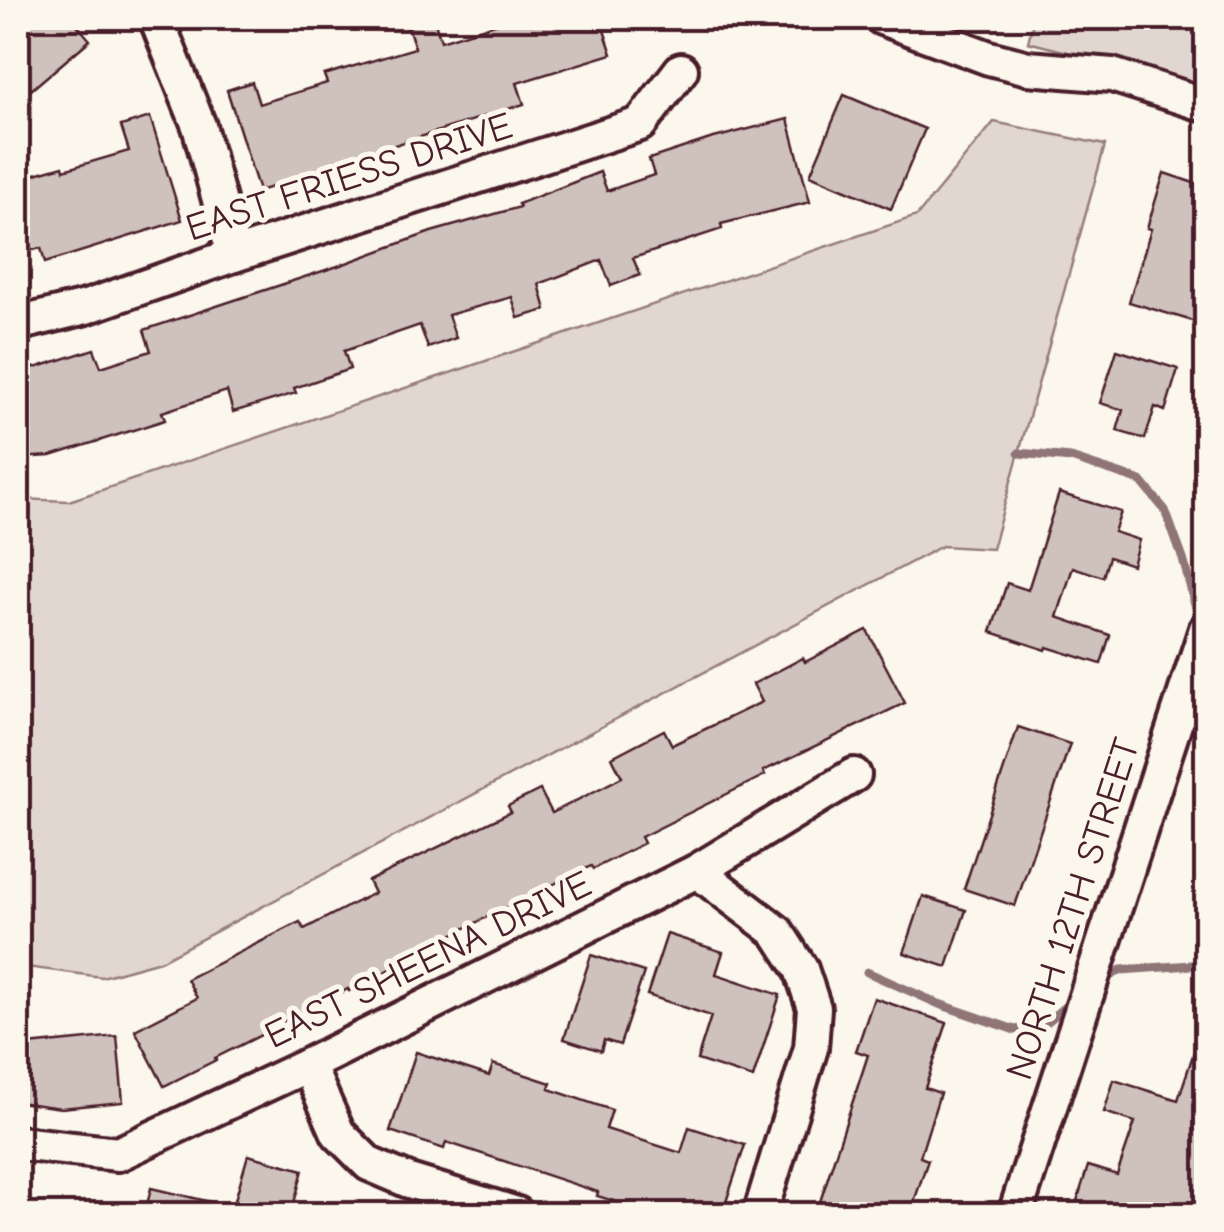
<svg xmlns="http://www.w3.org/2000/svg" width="1224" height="1232" font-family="'Comic Neue',sans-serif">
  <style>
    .green { fill: #e2d7d0; stroke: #967b7e; stroke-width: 2.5 }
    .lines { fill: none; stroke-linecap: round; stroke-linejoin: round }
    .stream { stroke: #907477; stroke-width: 9 }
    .building { fill: #cfc2bc; stroke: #4a1f2b; stroke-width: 2.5 }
    .minor-casing { stroke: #4a1f2b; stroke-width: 40 }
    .minor { stroke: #fbf7ec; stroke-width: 32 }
    .labels { text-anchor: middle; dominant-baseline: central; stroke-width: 10; stroke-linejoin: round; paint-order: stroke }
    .street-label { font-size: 38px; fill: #4a1f2b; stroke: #fbf7ec }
  </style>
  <rect width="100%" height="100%" fill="#fbf7ec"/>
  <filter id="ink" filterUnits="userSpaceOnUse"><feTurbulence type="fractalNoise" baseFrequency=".01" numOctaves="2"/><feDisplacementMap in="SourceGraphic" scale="20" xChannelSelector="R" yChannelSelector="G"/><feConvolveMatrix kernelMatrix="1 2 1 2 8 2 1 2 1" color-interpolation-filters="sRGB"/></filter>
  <g filter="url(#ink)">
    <g class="green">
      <path d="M1034,18H1206V87L1028,42Z"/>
      <path d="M994,122L1105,145L992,549L942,546L160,961L102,977L18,966V499L69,501L917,216Z"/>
    </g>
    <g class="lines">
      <g class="stream">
        <path d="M1019,453L1071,458L1141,481L1165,510L1183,559L1200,623"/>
        <path d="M867,972L939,1004L1015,1030L1042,1026L1073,1000"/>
        <path d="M1102,980L1121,970L1206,964"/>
      </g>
    </g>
    <g class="building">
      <path d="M18,18H71L90,40L18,101Z"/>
      <path d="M514,18H600L612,54L517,83L524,104L341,162L342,165L259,191L227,90L252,82L259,104L327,83L324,75L415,48L408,27L434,19L441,41Z"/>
      <path d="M844,95L925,129L891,209L810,175Z"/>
      <path d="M150,117L182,220L45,263L41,248L18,254V179L63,166L64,170L129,151L121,126Z"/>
      <path d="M788,119L810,202L721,224L722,229L633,258L640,275L611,286L601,260L539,284L546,310L518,318L512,297L448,315L456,338L428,348L420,325L344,351L350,369L294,388L296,393L233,412L227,391L162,412L165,420L51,456L18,458V368L38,367L94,349L101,367L151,351L144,330L338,266L431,232L520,207L518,204L600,172L607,191L654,175L649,159L710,139Z"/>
      <path d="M1164,173L1206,187V325L1129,302L1151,229L1147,228Z"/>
      <path d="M1117,350L1178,369L1165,411L1155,407L1145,439L1117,431L1123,410L1100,403Z"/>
      <path d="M1059,493L1121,512L1114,532L1139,540L1132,565L1109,557L1103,577L1073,567L1057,617L1110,635L1101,664L1047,647L1046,650L991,632L1007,583L1028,590Z"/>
      <path d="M867,630L905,703L763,771L765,775L641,837L644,843L593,869L591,866L509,906L398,962L400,964L349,991L348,989L276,1025L277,1027L215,1058L216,1060L164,1086L135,1030L197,998L187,979L300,922L304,929L374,893L368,881L511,812L508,806L540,790L552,813L622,777L612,757L664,730L672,745L762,702L753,684L803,658L805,662Z"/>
      <path d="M1018,727L1070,744L1015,906L964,889Z"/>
      <path d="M923,896L966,910L947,967L904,953Z"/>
      <path d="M667,934L723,952L716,974L780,995L753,1078L697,1060L711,1016L647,995Z"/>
      <path d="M591,955L644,972L620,1045L604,1040L601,1051L564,1039Z"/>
      <path d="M874,998L947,1023L925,1088L940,1093L920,1157L928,1160L910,1214H816L868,1055L856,1051Z"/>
      <path d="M1202,1028L1206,1029V1168L1191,1214H1118L1077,1201L1088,1166L1117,1175L1135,1122L1104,1112L1114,1080L1178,1100Z"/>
      <path d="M117,1036L123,1102L61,1108L18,1102V1046Z"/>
      <path d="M416,1052L489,1076L493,1064L551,1083L549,1089L612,1110L606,1129L681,1153L689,1127L745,1145L722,1214H657L597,1196L598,1192L446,1142L444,1149L390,1131Z"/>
      <path d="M248,1155L303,1170L291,1214H231Z"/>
      <path d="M151,1188L224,1205L223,1214H145Z"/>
    </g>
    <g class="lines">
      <g class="minor-casing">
        <g id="minor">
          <path d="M156,18L199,126L234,255"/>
          <path d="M882,18L989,58L1028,68L1112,75L1206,105"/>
          <path d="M18,322H25L86,307L234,255L640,124L681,70"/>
          <path d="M697,871L777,932L801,969L814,1008L811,1048L760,1214"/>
          <path d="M308,1065L338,1133L369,1164L409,1181L517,1214"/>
          <path d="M18,1143L118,1154L308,1065L697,871L854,775"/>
          <path d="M1015,1214L1206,629"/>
        </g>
      </g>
      <use href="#minor" class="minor"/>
    </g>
  </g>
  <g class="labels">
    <g class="street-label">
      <text transform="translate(349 177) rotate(-18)">EAST FRIESS DRIVE</text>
      <text transform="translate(1073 909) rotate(-72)">NORTH 12TH STREET</text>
      <text transform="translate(428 960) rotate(-26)">EAST SHEENA DRIVE</text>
    </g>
  </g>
  <rect width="1224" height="1232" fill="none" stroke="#fbf7ec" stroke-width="60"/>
  <rect x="30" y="30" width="1164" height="1172" fill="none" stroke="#4a1f2b" stroke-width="4" filter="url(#ink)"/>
</svg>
